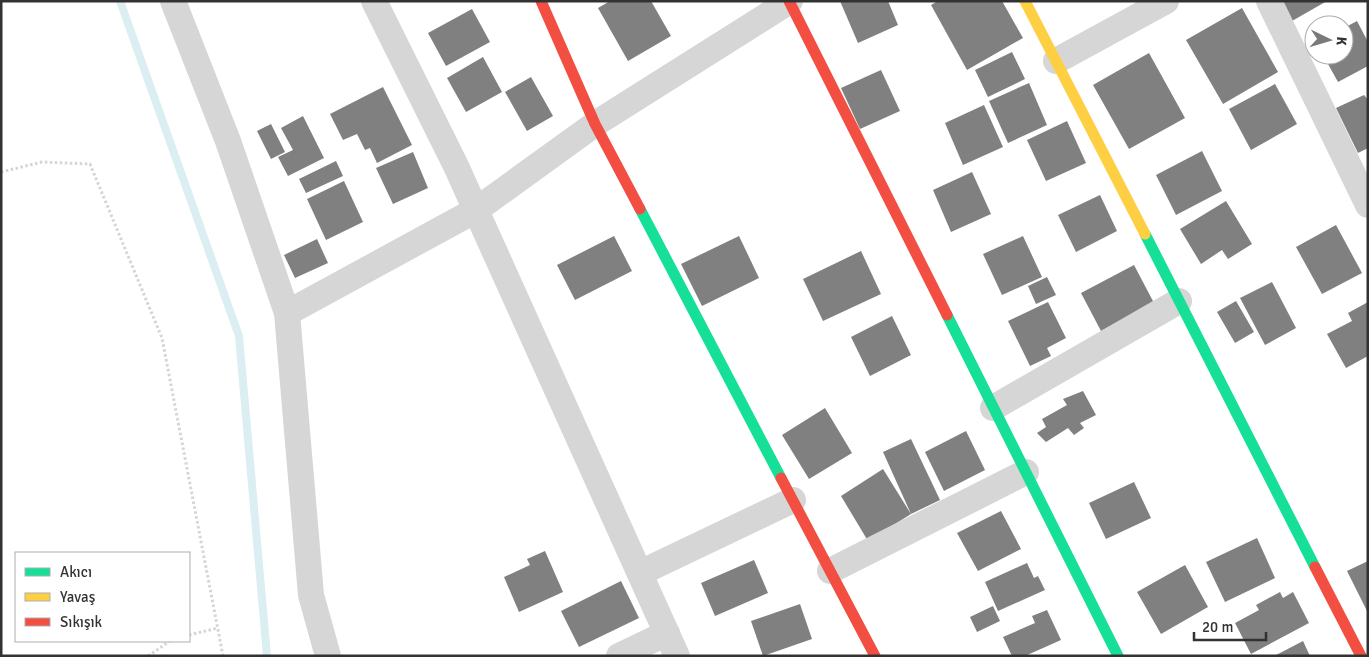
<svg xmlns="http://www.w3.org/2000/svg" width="1369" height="657" font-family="Signika,sans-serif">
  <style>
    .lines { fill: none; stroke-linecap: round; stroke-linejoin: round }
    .stream { stroke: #dbeef1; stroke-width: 8 }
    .building { fill: #808080 }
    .path { stroke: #d5d5d5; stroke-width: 3; stroke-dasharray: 2.5 2.5; stroke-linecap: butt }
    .street { stroke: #d6d6d6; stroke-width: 26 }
    .fast { stroke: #16e098; stroke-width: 11 }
    .slow { stroke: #ffcf43; stroke-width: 11 }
    .jam { stroke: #f24e42; stroke-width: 11 }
  </style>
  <rect width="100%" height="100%" fill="#fff"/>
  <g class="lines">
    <path class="stream" d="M120,1L239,336L267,656"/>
  </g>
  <g class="building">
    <path d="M610,1H651L671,36L628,61L598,8Z"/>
    <path d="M840,1H888L898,25L858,43Z"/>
    <path d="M938,1H1002L1023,38L967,70L931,5Z"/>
    <path d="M1282,1H1327L1292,21Z"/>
    <path d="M1242,8L1278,72L1223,104L1186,40Z"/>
    <path d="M472,9L490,42L446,66L428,33Z"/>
    <path d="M1357,21L1368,42V66L1338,82L1323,55H1344V28Z"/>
    <path d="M1012,52L1025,79L988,97L975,70Z"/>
    <path d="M1149,53L1185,118L1129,149L1093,85Z"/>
    <path d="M483,57L502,92L466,112L447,78Z"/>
    <path d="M881,70L900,111L860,129L841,88Z"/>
    <path d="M531,77L553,116L527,131L505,92Z"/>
    <path d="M1029,83L1047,125L1008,143L989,101Z"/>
    <path d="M1275,84L1297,124L1251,150L1229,109Z"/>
    <path d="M383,87L412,145L377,163L370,148L365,150L357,134L343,140L330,114Z"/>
    <path d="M1364,95L1368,100V148L1358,153L1336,108Z"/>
    <path d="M984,105L1003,147L963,165L945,123Z"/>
    <path d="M303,116L324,158L288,176L278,157L293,150L281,128Z"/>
    <path d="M1067,121L1086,163L1046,181L1027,140Z"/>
    <path d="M271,124L285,152L271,159L257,131Z"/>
    <path d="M1202,151L1222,191L1176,215L1156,175Z"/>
    <path d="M413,152L428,188L393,204L376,168Z"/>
    <path d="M336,161L343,176L306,193L299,179Z"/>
    <path d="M972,172L991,214L951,232L933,190Z"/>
    <path d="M344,181L363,222L326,240L307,199Z"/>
    <path d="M1100,195L1117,231L1076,252L1058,215Z"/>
    <path d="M1226,201L1252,244L1228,259L1222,250L1201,264L1180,229Z"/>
    <path d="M1336,225L1362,273L1322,294L1296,247Z"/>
    <path d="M614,236L632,271L575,300L557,265Z"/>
    <path d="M739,236L759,278L702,306L681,264Z"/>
    <path d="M1023,236L1042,277L1002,295L983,254Z"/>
    <path d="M317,239L328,263L295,278L284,255Z"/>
    <path d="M861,251L881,294L823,321L803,279Z"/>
    <path d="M1134,265L1154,303L1101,331L1081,293Z"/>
    <path d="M1047,277L1056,295L1036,304L1028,286Z"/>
    <path d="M1272,282L1296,328L1265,345L1240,298Z"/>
    <path d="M1236,301L1254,332L1235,343L1217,312Z"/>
    <path d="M1048,302L1066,338L1047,348L1051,356L1030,366L1008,321Z"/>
    <path d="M1368,302V356L1346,368L1327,334L1352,321L1348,313Z"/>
    <path d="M892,316L911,355L870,376L851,337Z"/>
    <path d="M1083,391L1096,415L1080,423L1084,428L1074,435L1068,428L1046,442L1037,433L1046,427L1042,419L1067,405L1063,399Z"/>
    <path d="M825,408L852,453L809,479L782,435Z"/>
    <path d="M966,431L985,470L944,491L925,452Z"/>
    <path d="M911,439L940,500L911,514L883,452Z"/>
    <path d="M883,469L911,514L868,541L841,496Z"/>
    <path d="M1134,482L1151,518L1106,539L1089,503Z"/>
    <path d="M1001,511L1021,549L978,571L957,533Z"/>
    <path d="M1257,538L1275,578L1225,602L1206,562Z"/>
    <path d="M545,551L563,592L519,612L504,577L530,565L527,559Z"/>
    <path d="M754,560L768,593L715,616L701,583Z"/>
    <path d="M1368,561V613L1347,571Z"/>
    <path d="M1027,563L1034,578L1038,576L1045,590L998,611L985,582Z"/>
    <path d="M1185,565L1208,607L1161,634L1137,592Z"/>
    <path d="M621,581L639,618L579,647L561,611Z"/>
    <path d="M1280,592L1283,598L1293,592L1309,623L1251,654L1235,623L1259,610L1256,605Z"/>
    <path d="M800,604L812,639L763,656L751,621Z"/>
    <path d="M993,606L1000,621L977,632L970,617Z"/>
    <path d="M1047,610L1061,640L1025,656H1012L1003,637L1035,623L1032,616Z"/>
    <path d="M1303,641L1310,656H1274L1282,652Z"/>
  </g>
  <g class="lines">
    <g class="path">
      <path d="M1,172L42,162L90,164L162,338L223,656"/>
      <path d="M189,635L218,628"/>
      <path d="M148,656L170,641"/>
    </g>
    <g class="street">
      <path d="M173,1L228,141L287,313L311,595L328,656"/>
      <path d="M374,1L456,166L677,656"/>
      <path d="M1269,1L1368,205"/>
      <path d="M1056,61L1166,1"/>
      <path d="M287,313L476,210L595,124L790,1"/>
      <path d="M993,408L1179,301"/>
      <path d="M830,571L1026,472"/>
      <path d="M640,573L793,500"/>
      <path d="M619,656L667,633"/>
    </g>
    <g class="fast">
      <path d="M640,209L781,478"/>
      <path d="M1145,234L1315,567"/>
      <path d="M947,315L1118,656"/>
    </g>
    <path class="slow" d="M1025,1L1145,234"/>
    <g class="jam">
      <path d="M541,1L595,124L640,209"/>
      <path d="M789,1L947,315"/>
      <path d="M781,478L875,656"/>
      <path d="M1315,567L1361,656"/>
    </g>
  </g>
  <rect width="1369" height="657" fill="none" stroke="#323232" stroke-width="5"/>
  <rect x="15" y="552" width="175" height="90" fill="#ffffff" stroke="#adadad"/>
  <rect x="25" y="568" width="25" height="8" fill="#16e098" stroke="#adadad"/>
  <text x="60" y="577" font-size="15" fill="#323232">Akıcı</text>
  <rect x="25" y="593" width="25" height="8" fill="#ffcf43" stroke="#adadad"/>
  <text x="60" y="602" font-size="15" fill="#323232">Yavaş</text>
  <rect x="25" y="618" width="25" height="8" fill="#f24e42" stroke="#adadad"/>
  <text x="60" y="627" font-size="15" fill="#323232">Sıkışık</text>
  <g transform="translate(1329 40) rotate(95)"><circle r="24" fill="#ffffff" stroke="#adadad"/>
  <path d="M0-4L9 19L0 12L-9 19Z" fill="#7a7a7a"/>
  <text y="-8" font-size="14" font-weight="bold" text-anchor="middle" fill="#323232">K</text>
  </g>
  <path d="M1194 632v8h72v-8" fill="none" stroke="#323232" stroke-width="2.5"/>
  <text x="1202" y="632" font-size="15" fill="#323232" stroke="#ffffff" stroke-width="4" paint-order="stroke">20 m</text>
</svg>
